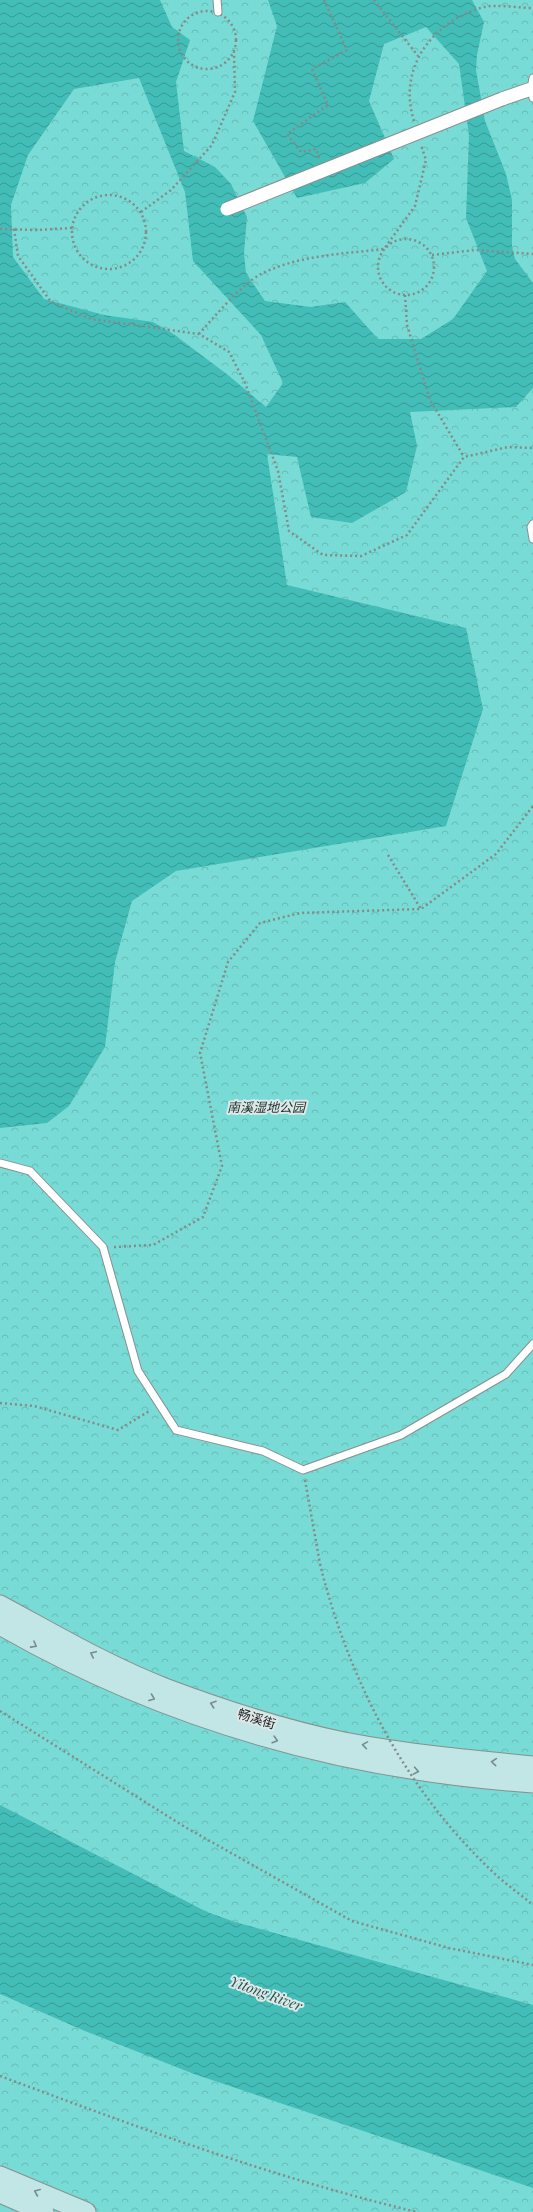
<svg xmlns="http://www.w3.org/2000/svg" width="533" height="2212" font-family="'Playfair Display','Noto Sans SC',serif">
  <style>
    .forest { fill: url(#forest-crowns) }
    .water { fill: url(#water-waves); fill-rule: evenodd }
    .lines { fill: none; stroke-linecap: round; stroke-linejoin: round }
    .lane-casing { stroke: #86908f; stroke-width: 9 }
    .street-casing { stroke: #86908f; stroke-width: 15 }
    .secondary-casing { stroke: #86908f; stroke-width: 21 }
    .path { stroke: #848b8a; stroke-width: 2.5; stroke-dasharray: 2 3; stroke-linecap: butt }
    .lane { stroke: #fff; stroke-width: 7 }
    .street { stroke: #fff; stroke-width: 13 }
    .secondary { stroke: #c1e6e5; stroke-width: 19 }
    .street-bridge-casing { stroke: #86908f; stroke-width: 15; stroke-linecap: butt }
    .path-bridge { stroke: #848b8a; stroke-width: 2.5; stroke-dasharray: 2 3; stroke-linecap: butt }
    .street-bridge { stroke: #fff; stroke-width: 13 }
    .oneway { stroke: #768c8b }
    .labels { text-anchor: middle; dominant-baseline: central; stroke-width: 4; stroke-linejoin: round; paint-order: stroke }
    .park-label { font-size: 13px; font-style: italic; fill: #1d3231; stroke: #dee8e7 }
    .street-label { font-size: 13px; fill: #1b1e1e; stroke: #dee8e7 }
    .water-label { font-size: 14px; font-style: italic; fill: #215451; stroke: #dee8e7 }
  </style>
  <defs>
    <pattern id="forest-crowns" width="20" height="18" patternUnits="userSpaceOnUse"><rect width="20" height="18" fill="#78dbd5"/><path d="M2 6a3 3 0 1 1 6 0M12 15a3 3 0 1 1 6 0" fill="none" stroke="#67bcb6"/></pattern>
    <pattern id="water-waves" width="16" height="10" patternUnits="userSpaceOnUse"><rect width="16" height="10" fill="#43bdb7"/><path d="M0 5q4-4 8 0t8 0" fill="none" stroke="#379994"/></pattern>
  </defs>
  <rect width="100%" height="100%" fill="#dee8e7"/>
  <rect class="forest" x="0" y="0" width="533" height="2212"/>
  <g class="water">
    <path d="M0,0H160L172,27L190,40L176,82L184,151L215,167L231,184L247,217L244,253L246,273L265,301L311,307L345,302L378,339H421L453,319L487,271L466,218L469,135L459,64L426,27L384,44L369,101L394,159L365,183L297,198L253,121L277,26L268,0H472L484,22L477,55L476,70L485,121L506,174L512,200V247L515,259L533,283V388L516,407L410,412L417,446L406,492L352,523L311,517L297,457L267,454L287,585L466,628L483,709L446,826L176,871L132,901L115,962L105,1047L69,1106L47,1123L0,1128ZM139,78L185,192L193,261L261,335L283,383L266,407L228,375L172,333L153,322L104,315L44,299L13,257L11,205L28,155L74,89Z"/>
    <path d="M0,1805L207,1912L235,1922L533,2005V2188L194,2074L85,2031L0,1994Z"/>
  </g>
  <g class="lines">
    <g class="lane-casing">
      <g id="lane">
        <path d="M217,0L218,12"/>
        <path d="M533,78L531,89L533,98"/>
        <path d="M533,524L531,527L533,539"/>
        <path d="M0,1163L30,1171L103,1247L138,1371L176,1430L263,1451L303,1470L401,1435L506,1374L533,1344"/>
      </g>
    </g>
    <g class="street-casing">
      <path id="street" d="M502,99L531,89"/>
    </g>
    <g class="secondary-casing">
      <g id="secondary">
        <path d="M0,1605C54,1634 108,1666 165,1688C221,1709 285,1730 344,1742C407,1754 470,1760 533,1766"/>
        <path d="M0,1625C165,1720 344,1770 533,1783"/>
        <path d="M0,2176L86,2212"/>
        <path d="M0,2193L44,2212"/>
      </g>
    </g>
    <g class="path">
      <path d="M374,0L418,56"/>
      <circle cx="207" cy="40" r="29"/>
      <path d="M414,121C397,67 433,21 484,7C496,4 520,8 533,8"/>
      <path d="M319,158L316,149L301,152L287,134L328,105L312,69L347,50L324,0"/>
      <circle cx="109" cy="232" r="37"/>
      <path d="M141,212L171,190L212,145L235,92L234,52"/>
      <path d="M0,229L36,230L72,228"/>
      <path d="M14,229L18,256L51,302L91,319L199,334L229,352L245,383L278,471L289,531L323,555L361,556L407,535L464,457L508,447L533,448"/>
      <circle cx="406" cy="267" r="28"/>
      <path d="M432,255L475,250L533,254"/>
      <path d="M405,295L407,325L430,400L464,457"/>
      <path d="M199,334C214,317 242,284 261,274C299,255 343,254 384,249L415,206L426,160L421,145"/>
      <path d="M388,855L421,909"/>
      <path d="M114,1247L153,1245L203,1217L222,1166L200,1053L228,962L260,923L300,913L421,909L496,854L533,806"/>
      <path d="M0,1403L34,1406L118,1430L151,1410"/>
      <path d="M305,1480L320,1564"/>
      <path d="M0,1711L185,1827L352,1921L449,1948L533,1965"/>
      <path d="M0,2076C137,2127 274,2178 417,2212"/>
    </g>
    <use href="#lane" class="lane"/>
    <use href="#street" class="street"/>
    <use href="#secondary" class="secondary"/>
    <g class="street-bridge-casing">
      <path id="street-bridge" d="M227,209L502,99"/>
    </g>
    <path class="path-bridge" d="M320,1564C349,1681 406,1791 495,1874C507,1885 521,1895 533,1905"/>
    <use href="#street-bridge" class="street-bridge"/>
  </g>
  <defs><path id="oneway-chevron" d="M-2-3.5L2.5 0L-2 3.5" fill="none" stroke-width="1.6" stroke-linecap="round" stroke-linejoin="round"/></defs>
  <g class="oneway">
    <use href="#oneway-chevron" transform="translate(34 1645) rotate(29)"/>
    <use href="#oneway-chevron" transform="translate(93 1654) rotate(-155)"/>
    <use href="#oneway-chevron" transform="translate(152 1698) rotate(21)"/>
    <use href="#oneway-chevron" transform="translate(213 1704) rotate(-161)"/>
    <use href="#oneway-chevron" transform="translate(275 1740) rotate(16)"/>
    <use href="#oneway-chevron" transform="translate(365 1745) rotate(-171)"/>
    <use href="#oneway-chevron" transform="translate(494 1762) rotate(-175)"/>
    <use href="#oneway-chevron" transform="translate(416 1771) rotate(10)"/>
    <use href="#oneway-chevron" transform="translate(37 2192) rotate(-157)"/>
  </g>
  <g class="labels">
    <g class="park-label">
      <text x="266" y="1106">南溪湿地公园</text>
    </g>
    <g class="street-label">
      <text transform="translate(257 1718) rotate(17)">畅溪街</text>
    </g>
    <g class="water-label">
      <text transform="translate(266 1993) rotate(20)">Yitong River</text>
    </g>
  </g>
</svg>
